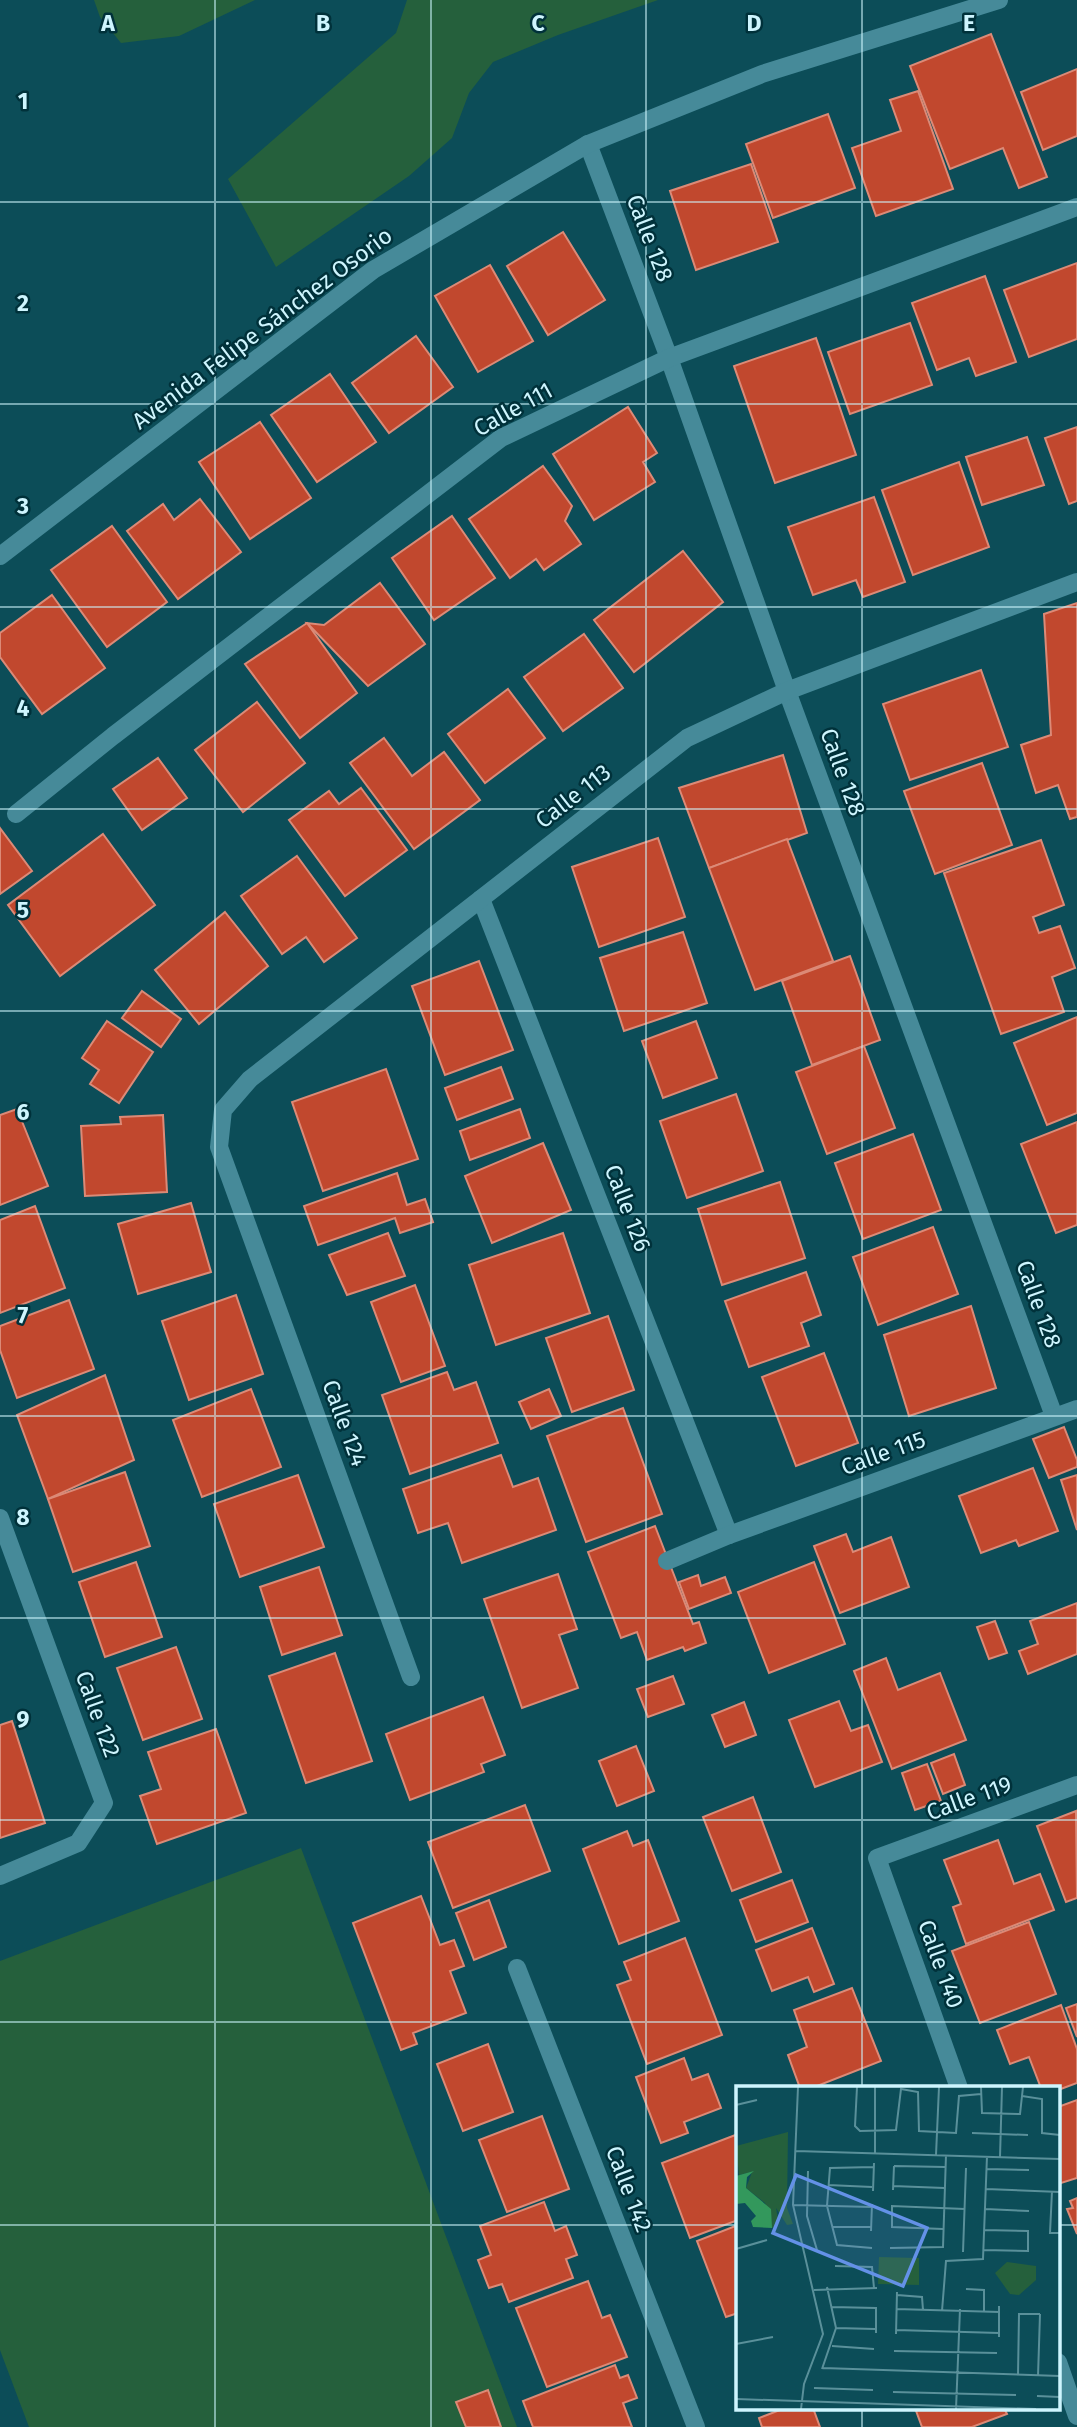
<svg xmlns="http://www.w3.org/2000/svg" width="1077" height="2427" font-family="'Fira Sans',sans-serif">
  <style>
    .green { fill: #25603c }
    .building { fill: #c1482e; stroke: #dc8a77; stroke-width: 2 }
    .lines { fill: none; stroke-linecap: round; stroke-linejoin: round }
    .minor { stroke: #468a99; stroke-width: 18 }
    .grid { fill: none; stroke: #cef5fe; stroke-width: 2; stroke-opacity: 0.55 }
    .labels { text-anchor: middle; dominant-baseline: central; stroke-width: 5; stroke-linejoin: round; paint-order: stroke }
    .street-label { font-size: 23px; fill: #cef5fe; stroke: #00313a }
    .inset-road { fill: none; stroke: #5a909a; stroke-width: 2 }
    .view { fill: #6491e7; fill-opacity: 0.15; stroke: #6491e7; stroke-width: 3.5 }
    .inset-edge { fill: none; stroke: #cef5fe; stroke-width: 3.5 }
    .grid-label { font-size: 23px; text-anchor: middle; font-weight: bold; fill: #cef5fe; stroke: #00313a; stroke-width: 5; stroke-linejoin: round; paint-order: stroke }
  </style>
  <rect width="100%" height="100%" fill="#0c4d58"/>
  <g class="green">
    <path d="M94,0H255L179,36L121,43L100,17Z"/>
    <path d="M407,0H658L558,35L493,62L469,93L452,138L409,176L276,267L228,179L396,33Z"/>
    <path d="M301,1848L517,2427H29L0,2350V1961Z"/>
  </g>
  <g class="building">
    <path d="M991,34L1047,177L1019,188L1003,148L950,169L910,66Z"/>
    <path d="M1077,69V136L1043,150L1021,92Z"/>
    <path d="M918,91L953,189L876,216L852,148L901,131L890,100Z"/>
    <path d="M828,114L855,188L773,218L746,144Z"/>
    <path d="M751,164L778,242L696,270L670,191Z"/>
    <path d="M563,232L605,300L548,335L507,266Z"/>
    <path d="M1077,263V339L1029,357L1004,290Z"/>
    <path d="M490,265L533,341L478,372L435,296Z"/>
    <path d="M985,276L1016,362L976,376L969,358L937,370L912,303Z"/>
    <path d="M910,323L932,385L850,414L828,352Z"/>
    <path d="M416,336L453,387L389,433L352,383Z"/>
    <path d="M816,338L856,455L775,483L734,366Z"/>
    <path d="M330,374L376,442L317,482L271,415Z"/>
    <path d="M628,407L657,453L643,462L655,482L594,520L553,454Z"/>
    <path d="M260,422L311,498L250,539L199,462Z"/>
    <path d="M1077,427V501L1069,504L1045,438Z"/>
    <path d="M1027,437L1044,485L982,505L966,457Z"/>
    <path d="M959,462L989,547L913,575L882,490Z"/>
    <path d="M543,466L572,506L565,521L581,544L544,570L536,559L510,578L469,519Z"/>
    <path d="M874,497L905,582L863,597L856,580L813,595L788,527Z"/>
    <path d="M200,499L241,552L178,599L127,531L163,504L174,520Z"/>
    <path d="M452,516L495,578L434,620L392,558Z"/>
    <path d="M112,526L167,602L107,647L51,570Z"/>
    <path d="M683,551L723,602L634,672L594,620Z"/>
    <path d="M380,583L425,644L368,686L307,623L324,625Z"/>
    <path d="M52,595L105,668L42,714L0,657V633Z"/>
    <path d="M1077,603V817L1070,819L1058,785L1036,793L1021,745L1051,735L1044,614Z"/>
    <path d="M307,623L357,693L300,738L245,664Z"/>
    <path d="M584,634L623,688L563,731L524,677Z"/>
    <path d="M981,670L1008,747L910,780L883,704Z"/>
    <path d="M508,689L545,738L485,783L448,734Z"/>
    <path d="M257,702L305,763L243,812L195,750Z"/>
    <path d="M384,738L412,776L444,752L480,800L414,849L350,763Z"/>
    <path d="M783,755L807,833L709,868L679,788Z"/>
    <path d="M158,758L187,798L142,830L113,789Z"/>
    <path d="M982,763L1012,845L935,874L904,791Z"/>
    <path d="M361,788L407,850L345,896L289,820L329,791L339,804Z"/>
    <path d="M0,828L32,871L0,894Z"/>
    <path d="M103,834L155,905L60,976L8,905Z"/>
    <path d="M658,838L685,917L599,947L572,867Z"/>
    <path d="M787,839L833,961L755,990L709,868Z"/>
    <path d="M1041,840L1064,905L1033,917L1039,933L1060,926L1075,968L1052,977L1064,1012L1001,1034L944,873Z"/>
    <path d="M297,856L357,938L324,962L306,937L282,954L241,896Z"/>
    <path d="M225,912L268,966L199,1024L155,970Z"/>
    <path d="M683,932L707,1003L624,1031L600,958Z"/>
    <path d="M850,956L880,1040L812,1065L782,981Z"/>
    <path d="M479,961L513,1050L445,1075L412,986Z"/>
    <path d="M142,991L181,1019L161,1047L122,1018Z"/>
    <path d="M1077,1017V1113L1047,1125L1014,1043Z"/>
    <path d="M107,1021L153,1052L119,1103L90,1084L99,1070L82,1058Z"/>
    <path d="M696,1021L717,1078L663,1098L642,1041Z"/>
    <path d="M864,1046L895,1128L827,1154L796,1072Z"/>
    <path d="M501,1067L513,1099L457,1120L445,1088Z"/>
    <path d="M386,1069L418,1159L323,1191L292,1102Z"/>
    <path d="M736,1094L763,1171L687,1198L660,1121Z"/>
    <path d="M17,1109L48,1186L0,1205V1115Z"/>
    <path d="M520,1109L530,1138L470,1160L460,1131Z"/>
    <path d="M163,1115L167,1192L85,1196L81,1126L121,1124L120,1117Z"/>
    <path d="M1077,1122V1225L1056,1233L1021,1144Z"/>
    <path d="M913,1134L941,1210L863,1239L835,1163Z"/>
    <path d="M543,1143L571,1210L492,1243L465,1176Z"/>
    <path d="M397,1173L407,1205L425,1199L433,1222L400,1233L395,1218L318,1245L304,1206Z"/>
    <path d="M780,1182L805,1258L722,1285L698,1209Z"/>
    <path d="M191,1203L211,1272L138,1294L118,1224Z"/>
    <path d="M35,1206L65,1288L0,1313V1220Z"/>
    <path d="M933,1227L958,1294L878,1325L853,1257Z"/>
    <path d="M388,1233L405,1276L347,1295L329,1255Z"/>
    <path d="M563,1233L590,1313L496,1345L469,1265Z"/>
    <path d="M806,1272L821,1315L801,1323L809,1346L749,1367L725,1301Z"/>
    <path d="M415,1285L445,1366L401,1382L371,1302Z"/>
    <path d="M236,1295L263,1374L189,1400L162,1321Z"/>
    <path d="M69,1300L94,1369L17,1398L0,1350V1326Z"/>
    <path d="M971,1306L996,1388L909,1416L884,1335Z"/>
    <path d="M608,1316L634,1390L572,1412L546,1338Z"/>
    <path d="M824,1353L858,1443L796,1466L762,1377Z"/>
    <path d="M447,1372L454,1390L476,1382L498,1443L410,1474L382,1395Z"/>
    <path d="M105,1375L134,1460L48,1499L17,1415Z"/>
    <path d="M251,1389L281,1467L202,1497L173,1420Z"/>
    <path d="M549,1389L561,1416L531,1429L519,1402Z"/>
    <path d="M623,1408L662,1514L586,1542L547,1436Z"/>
    <path d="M1064,1427L1077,1460V1467L1049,1478L1033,1439Z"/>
    <path d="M501,1455L513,1487L538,1478L556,1530L462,1563L448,1523L418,1533L403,1489Z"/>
    <path d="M1033,1468L1058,1531L1019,1546L1016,1540L981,1553L959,1496Z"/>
    <path d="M125,1472L150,1546L73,1572L48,1499Z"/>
    <path d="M298,1475L324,1547L240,1577L214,1504Z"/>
    <path d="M1077,1475V1530L1061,1480Z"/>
    <path d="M655,1526L693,1624L699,1622L706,1643L685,1651L683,1647L647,1660L637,1632L621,1638L588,1552Z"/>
    <path d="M846,1534L853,1552L891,1537L909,1587L840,1613L814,1546Z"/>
    <path d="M136,1562L162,1637L105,1657L79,1582Z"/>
    <path d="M814,1562L845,1644L769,1673L738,1592Z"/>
    <path d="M319,1567L342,1635L282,1655L260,1587Z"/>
    <path d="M558,1574L577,1629L559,1635L578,1688L522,1708L484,1599Z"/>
    <path d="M698,1575L701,1586L725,1577L731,1593L689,1609L679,1582Z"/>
    <path d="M1077,1603V1654L1028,1674L1019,1651L1038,1644L1030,1621Z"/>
    <path d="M995,1621L1007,1653L989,1659L977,1627Z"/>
    <path d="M176,1647L202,1719L143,1740L117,1668Z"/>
    <path d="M335,1653L372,1761L306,1783L269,1676Z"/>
    <path d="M886,1658L898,1690L940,1673L966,1740L892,1769L854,1671Z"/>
    <path d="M673,1676L684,1704L648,1717L637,1689Z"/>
    <path d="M483,1697L505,1755L481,1764L484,1772L410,1800L386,1734Z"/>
    <path d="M839,1701L851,1731L868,1725L882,1762L815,1787L789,1720Z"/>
    <path d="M744,1702L756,1735L725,1747L712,1715Z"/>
    <path d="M12,1721L45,1823L0,1838V1725Z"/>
    <path d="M216,1729L246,1813L157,1844L140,1796L161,1789L148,1752Z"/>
    <path d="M636,1746L654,1791L617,1806L599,1761Z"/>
    <path d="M954,1754L965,1785L943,1794L931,1763Z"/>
    <path d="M927,1764L941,1801L915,1810L902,1773Z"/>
    <path d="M753,1797L781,1872L732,1891L703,1817Z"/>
    <path d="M525,1805L550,1871L453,1908L428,1842Z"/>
    <path d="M1076,1811L1077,1898L1066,1902L1037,1826Z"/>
    <path d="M627,1831L633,1846L648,1840L679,1921L619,1944L583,1849Z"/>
    <path d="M998,1840L1014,1884L1040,1874L1054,1910L966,1944L953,1907L961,1904L944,1860Z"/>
    <path d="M792,1880L808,1922L756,1942L740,1900Z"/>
    <path d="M421,1896L440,1945L454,1940L464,1966L450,1971L466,2013L413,2033L417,2044L401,2050L353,1923Z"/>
    <path d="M489,1900L506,1947L474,1960L456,1913Z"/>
    <path d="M1029,1922L1056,1994L980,2023L952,1951Z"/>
    <path d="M812,1928L834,1984L814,1992L808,1977L772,1991L756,1950Z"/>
    <path d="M685,1938L722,2035L647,2064L617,1985L631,1980L624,1962Z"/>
    <path d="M852,1988L881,2061L812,2088H800L788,2055L807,2047L794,2010Z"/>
    <path d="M1077,2004V2037L1066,2008Z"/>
    <path d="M1061,2005L1077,2049V2083L1058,2090V2088H1041L1029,2057L1010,2064L997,2030Z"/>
    <path d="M488,2044L513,2112L463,2131L437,2064Z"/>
    <path d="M684,2058L692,2080L708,2074L721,2108L684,2122L688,2133L661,2143L636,2077Z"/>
    <path d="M1077,2100V2178L1058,2184V2107Z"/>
    <path d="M542,2116L569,2189L507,2212L479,2140Z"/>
    <path d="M738,2134V2220L690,2238L662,2163Z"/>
    <path d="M1077,2198V2234L1067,2209L1073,2208L1070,2201Z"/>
    <path d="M544,2202L555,2231L566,2226L577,2255L566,2259L573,2278L509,2302L502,2284L489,2288L478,2260L491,2255L480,2226Z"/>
    <path d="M738,2225V2313L726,2317L697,2241Z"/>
    <path d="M588,2281L602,2318L610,2315L627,2357L547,2387L516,2308Z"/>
    <path d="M615,2365L620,2378L628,2375L637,2398L623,2403L632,2427H533L523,2401Z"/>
    <path d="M488,2390L501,2427H466L456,2402Z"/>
    <path d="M785,2408H813L820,2427H762L759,2418Z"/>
    <path d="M915,2408H1004L1007,2414L972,2427H922Z"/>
  </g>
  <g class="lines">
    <g class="minor">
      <path d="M588,144L669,358L787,691L1054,1416"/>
      <path d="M0,556L373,270L588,144L762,74L999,0"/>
      <path d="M16,814L113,736L501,438L669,358L1077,207"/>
      <path d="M481,899L729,1535"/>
      <path d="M0,1518L104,1803L78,1843L0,1876"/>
      <path d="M667,1561L729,1535L1077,1409"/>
      <path d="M411,1677L219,1147L223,1110L250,1079L687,738L787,691L1077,582"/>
      <path d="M517,1968L696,2427"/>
      <path d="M959,2088L877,1858L1077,1785"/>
      <path d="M1058,2362L1077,2416"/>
    </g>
  </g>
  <path class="grid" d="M215,0V2427M431,0V2427M646,0V2427M862,0V2088M0,202H1077M0,404H1077M0,607H1077M0,809H1077M0,1011H1077M0,1214H1077M0,1416H1077M0,1618H1077M0,1820H1077M0,2022H1077M0,2225H738M1058,2225H1077M862,2408V2427"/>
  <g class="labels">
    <g class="street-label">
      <text transform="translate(650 238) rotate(69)">Calle 128</text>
      <text transform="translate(262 328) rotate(-37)">Avenida Felipe Sánchez Osorio</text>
      <text transform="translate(513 409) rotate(-29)">Calle 111</text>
      <text transform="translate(843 772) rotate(70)">Calle 128</text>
      <text transform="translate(573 796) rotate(-38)">Calle 113</text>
      <text transform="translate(628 1208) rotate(69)">Calle 126</text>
      <text transform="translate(1039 1304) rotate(70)">Calle 128</text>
      <text transform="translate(345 1423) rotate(70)">Calle 124</text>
      <text transform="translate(883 1453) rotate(-20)">Calle 115</text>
      <text transform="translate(98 1714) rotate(70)">Calle 122</text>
      <text transform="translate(969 1798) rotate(-20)">Calle 119</text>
      <text transform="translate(941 1964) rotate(70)">Calle 140</text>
      <text transform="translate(629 2189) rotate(69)">Calle 142</text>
    </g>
  </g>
  <g transform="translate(736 2086)">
    <rect width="324" height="324" fill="#0c4d58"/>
    <path d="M52,46L51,122L57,138L51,139L40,122L43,138L36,142L29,117L10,102L16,86L3,89L0,60ZM143,171L183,172V199L142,198ZM271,176L300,180V194L283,209L274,208L259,187Z" fill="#25603c"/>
    <path d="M18,85L11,91L10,102L35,123L36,142L17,141L15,135L20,130L9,117L0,118V90Z" fill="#33985c"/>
    <path class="inset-road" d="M62,1L57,119L87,248L68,298L65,323M121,1L119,40L124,45L160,44L165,3L182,6L183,45L220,47L223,10L245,8M139,1V68M245,1L246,27L284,28L287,1M286,10L306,13V47L324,49M0,19L21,14M236,47L292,49M60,65L324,73M200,69L203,1M264,71L266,1M158,80L209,81M251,83L293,84M72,85L71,130L81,164M92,99L136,101M157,100L208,102M250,103L324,106M157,104L158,80M137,105L138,77M316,105L314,147H324M57,119L136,121M249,123L293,125M96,141H135M207,143L156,141V120L229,123M135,145L136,118M136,162L101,159L91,120L94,82L137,81M154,162L207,161L210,69M0,163L31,154M248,164L292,165V145L248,144M227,166L230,82M99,180L136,181L138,202M230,203L248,204V226M78,204L141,202M161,209L186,211L187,224M96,221L140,222M160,223L263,226M206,225L210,175L247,173L251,70M282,228H304M100,242L139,243M160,244L263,247M140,247V221M160,248L161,206M263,251V220M0,258L37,251M96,260L138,263M158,265L261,267M87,282L324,290M86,283L100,242L91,201M282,289L283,228M302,290L304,228M78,302L137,304M157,306L280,309M301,310L324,311M0,313L300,323M220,323L224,223"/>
    <path class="view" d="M60,89L191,142L167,200L37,147Z"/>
    <rect width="324" height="324" class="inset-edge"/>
  </g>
  <g class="grid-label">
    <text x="108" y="31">A</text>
    <text x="323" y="31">B</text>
    <text x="538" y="31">C</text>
    <text x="754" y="31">D</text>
    <text x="969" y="31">E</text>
    <text x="23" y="109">1</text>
    <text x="23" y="311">2</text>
    <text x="23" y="514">3</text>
    <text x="23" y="716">4</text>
    <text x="23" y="918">5</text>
    <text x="23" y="1120">6</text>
    <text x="23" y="1323">7</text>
    <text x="23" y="1525">8</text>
    <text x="23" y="1727">9</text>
  </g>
</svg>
